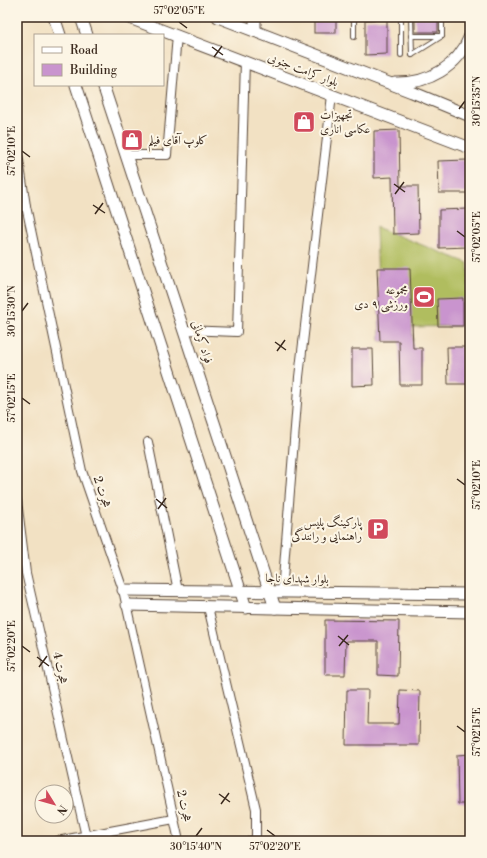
<svg xmlns="http://www.w3.org/2000/svg" width="487" height="858" font-family="'Libre Bodoni',Amiri,serif">
  <style>
    .pitch { fill: #b0bd5f; stroke: #76743e }
    .building { fill: #c994ce }
    .lines { fill: none; stroke-linecap: round; stroke-linejoin: round }
    .lane-casing { stroke: #564537; stroke-width: 6 }
    .street-casing { stroke: #564537; stroke-width: 10 }
    .secondary-casing { stroke: #564537; stroke-width: 13 }
    .lane { stroke: #fff; stroke-width: 4 }
    .street { stroke: #fff; stroke-width: 8 }
    .secondary { stroke: #fff; stroke-width: 11 }
    .ticks { fill: none; stroke: #3b2a1e; stroke-width: 1.5 }
    .labels { text-anchor: middle; dominant-baseline: central; stroke-width: 4; stroke-linejoin: round; paint-order: stroke }
    .street-label { font-size: 12px; fill: #3b2a1e; stroke: #fcf5e5 }
    .poi-label { font-size: 12px; fill: #3b2a1e; stroke: #fcf5e5; text-anchor: start }
    .neatline { fill: none; stroke: #3b2a1e; stroke-width: 1.5 }
    .ticks-label { font-size: 10px; text-anchor: middle; fill: #3b2a1e }
  </style>
  <rect width="100%" height="100%" fill="#fcf5e5"/>
  <filter id="ink" filterUnits="userSpaceOnUse"><feTurbulence type="fractalNoise" baseFrequency=".025" numOctaves="2"/><feDisplacementMap in="SourceGraphic" scale="8" xChannelSelector="R" yChannelSelector="G"/><feConvolveMatrix kernelMatrix="1 2 1 2 8 2 1 2 1" color-interpolation-filters="sRGB"/></filter>
  <filter id="wash" filterUnits="userSpaceOnUse"><feTurbulence type="fractalNoise" baseFrequency=".012" numOctaves="4" result="noise"/><feDisplacementMap in="SourceGraphic" scale="16" xChannelSelector="R" yChannelSelector="G"/><feGaussianBlur stdDeviation="0.9" result="paint"/><feColorMatrix in="noise" values="0 0 0 0 0 0 0 0 0 0 0 0 0 0 0 0 0 1.4 0 .05"/><feComposite in="paint" operator="in"/></filter>
  <g filter="url(#wash)">
    <rect width="100%" height="100%" fill="#f2e1c3"/>
    <path class="pitch" d="M376,227L468,263L469,326L412,327L413,341H380Z"/>
    <g id="blocks">
      <g class="building">
        <rect x="314" y="17" width="22" height="16"/>
        <rect x="415" y="17" width="23" height="15"/>
        <path d="M387,19V54L365,55V20Z"/>
        <path d="M399,130L400,186H418L419,233L393,234L392,177L374,178V131Z"/>
        <path d="M467,160V193H439L438,161Z"/>
        <path d="M468,209V247L439,248V210Z"/>
        <path d="M377,268H410L413,348H422V385H400L399,341H380Z"/>
        <path d="M463,298V326H438L437,299Z"/>
        <path d="M447,347H470V384H448Z"/>
        <path d="M352,349H373L374,385L352,386Z"/>
        <path d="M325,620L399,621L398,676L378,675V641H346L345,675H325Z"/>
        <path d="M347,690H368L367,724H399L400,690L420,691L419,745H346Z"/>
        <path d="M470,754V804H458L457,755Z"/>
      </g>
    </g>
  </g>
  <g filter="url(#ink)">
    <use href="#blocks" fill-opacity="0" stroke="#564537" stroke-width="1"/>
    <g class="lines">
      <g class="lane-casing">
        <g id="lane">
          <path d="M354,17V37"/>
          <path d="M401,17V55"/>
          <path d="M411,17L412,55"/>
          <path d="M442,17V36"/>
          <path d="M411,36H442"/>
          <path d="M412,55L442,36"/>
        </g>
      </g>
      <g class="street-casing">
        <g id="street">
          <path d="M17,147L26,206L82,471L123,590L179,841"/>
          <path d="M126,155H167L177,35"/>
          <path d="M17,208L26,206"/>
          <path d="M184,330L237,332L245,61"/>
          <path d="M148,442L178,591"/>
          <path d="M17,500L26,573L87,841"/>
          <path d="M282,592L299,377L332,95"/>
          <path d="M208,607L256,809V840L250,841"/>
          <path d="M57,841L174,819"/>
        </g>
      </g>
      <g class="secondary-casing">
        <g id="secondary">
          <path d="M54,17L60,35"/>
          <path d="M81,17L87,35"/>
          <path d="M127,17L470,148"/>
          <path d="M218,17L412,92L470,116"/>
          <path d="M255,17V31"/>
          <path d="M395,83C428,84 458,67 470,36"/>
          <path d="M76,85L246,608"/>
          <path d="M103,85L275,608"/>
          <path d="M123,590L470,594"/>
          <path d="M127,605L470,612"/>
        </g>
      </g>
      <use href="#lane" class="lane"/>
      <use href="#street" class="street"/>
      <use href="#secondary" class="secondary"/>
    </g>
  </g>
  <path class="ticks" d="M179,22L187,28M212,47L223,55M214,57L222,46M459,109L465,101M22,151L30,157M394,184L405,192M395,194L404,182M93,205L105,213M95,214L103,203M457,231L465,237M22,311L28,303M275,342L286,350M277,351L285,340M22,398L30,404M457,479L465,485M156,499L167,508M158,509L166,498M338,636L349,645M22,646L30,652M339,646L348,635M37,657L49,666M39,667L47,656M457,726L465,732M219,794L230,802M221,804L229,793M267,830L275,836M196,836L202,828"/>
  <defs>
    <g id="shop-square" transform="scale(1.15)"><rect x="-9" y="-9" width="18" height="18" rx="4" fill="#d1495b" stroke="#fcf5e5"/><path d="M-5-2.5h2.3a2.7 3.5 0 0 1 5.4 0H5L5.5 6h-11ZM-1.5-2.5h3a1.5 2.3 0 0 0-3 0Z" fill="#fff"/></g>
    <g id="stadium-square" transform="scale(1.15)"><rect x="-9" y="-9" width="18" height="18" rx="4" fill="#d1495b" stroke="#fcf5e5"/><path d="M0-5a6.5 5 0 1 0 0 10a6.5 5 0 1 0 0-10ZM-3.5-1.8h7v3.6h-7Z" fill="#fff"/></g>
    <g id="parking-square" transform="scale(1.15)"><rect x="-9" y="-9" width="18" height="18" rx="4" fill="#d1495b" stroke="#fcf5e5"/><path d="M-3.5-5.5H1a3.5 3.5 0 0 1 0 7H-1V5.5H-3.5ZM-1-3.4V-.6H.8a1.4 1.4 0 0 0 0-2.8Z" fill="#fff"/></g>
  </defs>
  <g fill-rule="evenodd">
    <use href="#shop-square" x="304" y="122"/>
    <use href="#shop-square" x="132" y="140"/>
    <use href="#stadium-square" x="424" y="297"/>
    <use href="#parking-square" x="378" y="529"/>
  </g>
  <g class="labels">
    <g class="street-label">
      <text transform="translate(303 70) rotate(21)">بلوار کرامت جنوبی</text>
      <text transform="translate(202 342) rotate(72)">فواد کرمانی</text>
      <text transform="translate(102 492) rotate(71)">هجرت 2</text>
      <text transform="translate(297 579) rotate(1)">بلوار شهدای ناجا</text>
      <text transform="translate(60 668) rotate(77)">هجرت 4</text>
      <text transform="translate(184 806) rotate(77)">هجرت 2</text>
    </g>
    <g class="poi-label">
      <text x="320" y="115">تجهیزات<tspan x="320" dy="14">عکاسی اناری</tspan></text>
      <text x="148" y="140">کلوپ آقای فیلم</text>
      <text x="408" y="290" text-anchor="end">مجموعه<tspan x="408" dy="14">ورزشی ۹ دی</tspan></text>
      <text x="362" y="522" text-anchor="end">پارکینگ پلیس<tspan x="362" dy="14">راهنمایی و رانندگی</tspan></text>
    </g>
  </g>
  <rect width="487" height="858" fill="none" stroke="#fcf5e5" stroke-width="44"/>
  <rect x="34" y="34" width="130" height="52" fill="#fcf5e5" stroke="#afa495"/>
  <rect x="42" y="47" width="20" height="6" fill="#ffffff" stroke="#afa495"/>
  <text x="70" y="54" font-size="12" fill="#3b2a1e">Road</text>
  <rect x="42" y="64" width="20" height="12" fill="#c994ce" stroke="#afa495"/>
  <text x="70" y="74" font-size="12" fill="#3b2a1e">Building</text>
  <g transform="translate(54 804) rotate(127)"><circle r="19" fill="#fcf5e5" stroke="#afa495"/>
  <path d="M0-3L7 15L0 10L-7 15Z" fill="#d1495b"/>
  <text y="-6" font-size="11" font-weight="bold" text-anchor="middle" fill="#3b2a1e">N</text>
  </g>
  <rect x="22" y="22" width="443" height="814" class="neatline"/>
  <g class="ticks-label">
    <text x="179" y="14">57°02'05"E</text>
    <text transform="translate(476 101) rotate(-90)" y="4">30°15'35"N</text>
    <text transform="translate(11 151) rotate(-90)" y="4">57°02'10"E</text>
    <text transform="translate(476 237) rotate(-90)" y="4">57°02'05"E</text>
    <text transform="translate(11 311) rotate(-90)" y="4">30°15'30"N</text>
    <text transform="translate(11 398) rotate(-90)" y="4">57°02'15"E</text>
    <text transform="translate(476 485) rotate(-90)" y="4">57°02'10"E</text>
    <text transform="translate(11 646) rotate(-90)" y="4">57°02'20"E</text>
    <text transform="translate(476 732) rotate(-90)" y="4">57°02'15"E</text>
    <text x="196" y="850">30°15'40"N</text>
    <text x="275" y="850">57°02'20"E</text>
  </g>
</svg>
